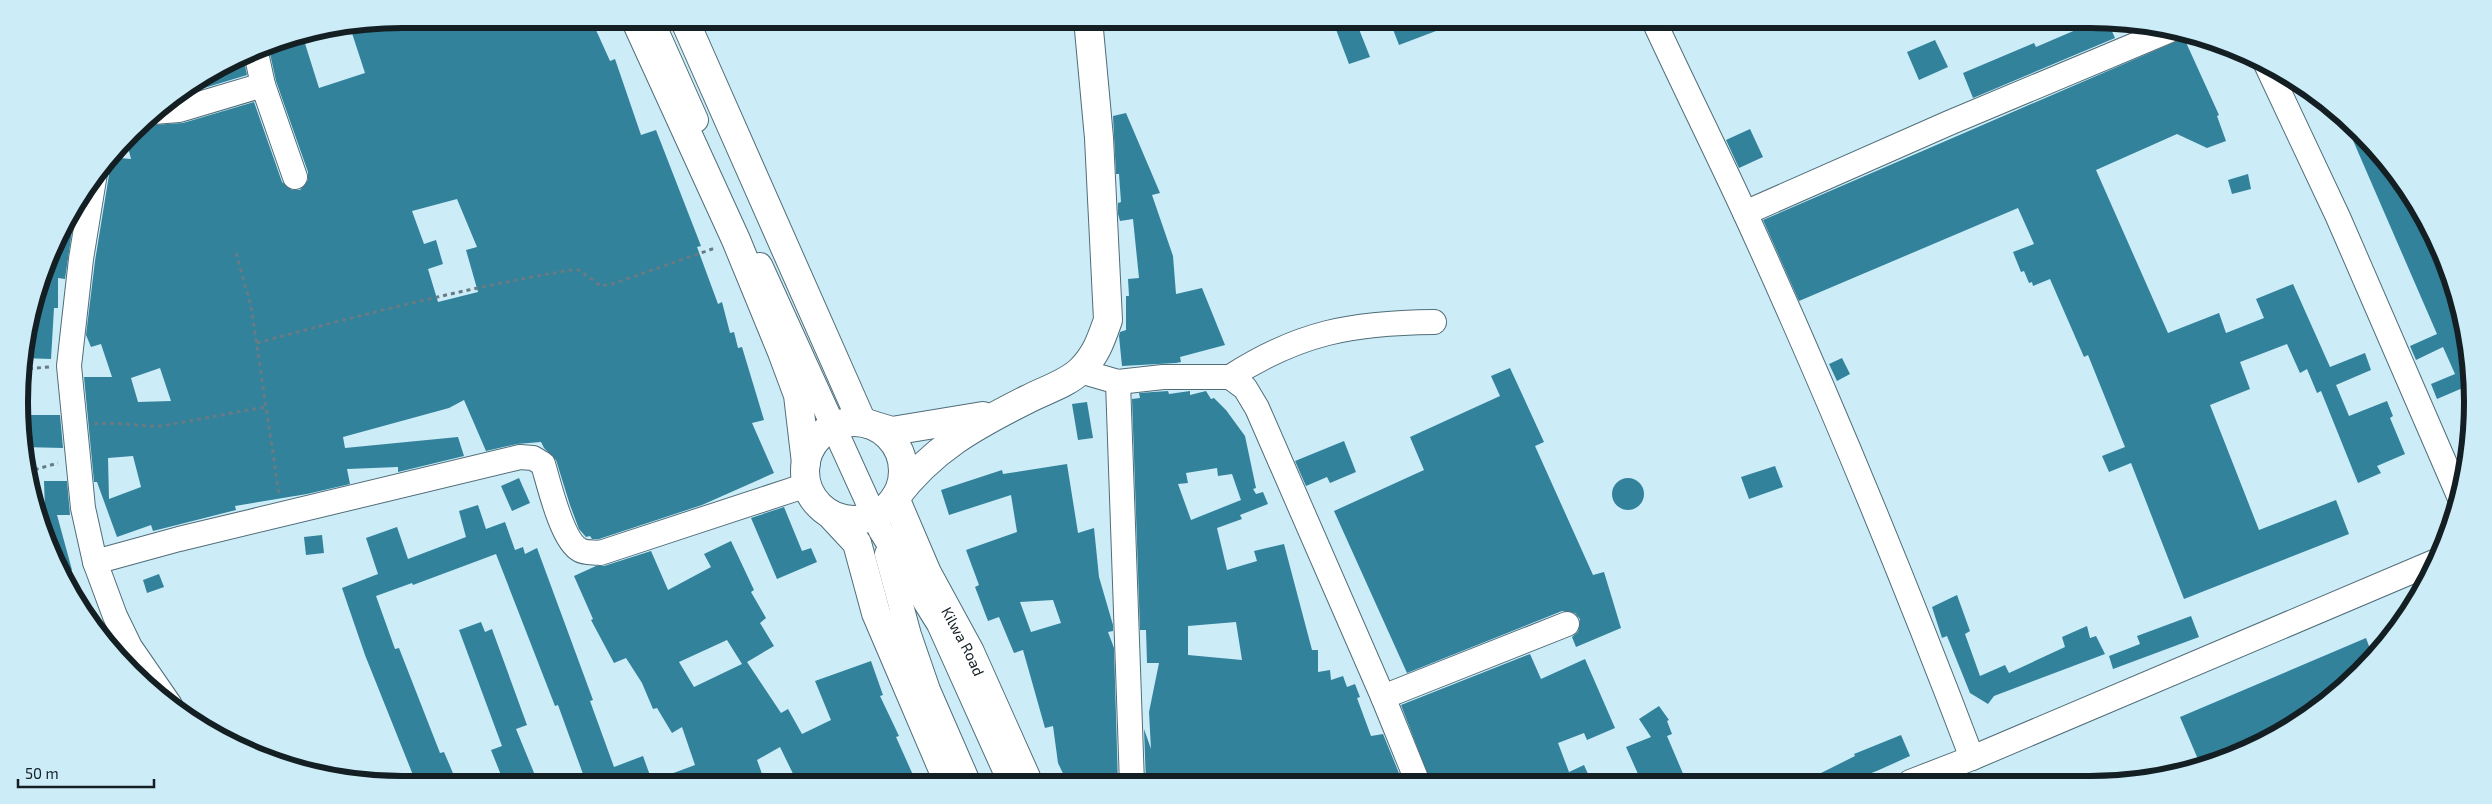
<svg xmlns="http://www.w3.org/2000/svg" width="2492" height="804" font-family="'Exo 2',sans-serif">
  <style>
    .building { fill: #32829c; fill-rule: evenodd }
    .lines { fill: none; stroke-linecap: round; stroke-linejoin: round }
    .minor-casing { stroke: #506d78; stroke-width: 26 }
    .major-casing { stroke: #506d78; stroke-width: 30 }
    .highway-casing { stroke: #506d78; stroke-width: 30 }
    .path { stroke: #667b83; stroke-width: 3; stroke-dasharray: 4 4; stroke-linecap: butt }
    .minor { stroke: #fff; stroke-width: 24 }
    .major { stroke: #fff; stroke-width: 28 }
    .highway { stroke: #fff; stroke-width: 28 }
    .labels { text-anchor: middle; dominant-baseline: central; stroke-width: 4.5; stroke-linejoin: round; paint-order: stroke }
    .street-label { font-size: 15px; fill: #131f23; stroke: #ccecf8 }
    .rim { fill: none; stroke: #131f23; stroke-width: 6 }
  </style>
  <rect width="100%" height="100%" fill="#ccecf8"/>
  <g class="building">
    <path d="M402,19H591L610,61L615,59L641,135L656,130L701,246L697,247L718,304L722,302L730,333L734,332L738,348L742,347L764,420L752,423L774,473L702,505L599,539H592L590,536L586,537L579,529L570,505L556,460L544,448L541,442L517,444L486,451L464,400L449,408L343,437L345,448L458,437L464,456L398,472V467L347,469L350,484L307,494L235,506L236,510L153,531L151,525L117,537L97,482H94L84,377H112L101,344L91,347L86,335L95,261L109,175L108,169L104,162L109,157L131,159L126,139L131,133L152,128V125L183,123L254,102L282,182L292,190H300L308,180V172L276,81L268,44L302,34L319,88L365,73L349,24ZM457,199L477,247L466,250L478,292L438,302L428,269L443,264L436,240L424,244L412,211ZM160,368L171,401L138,402L131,378ZM133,456L141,487L109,499L108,458Z"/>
    <path d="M1332,19H1355L1370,57L1349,64Z"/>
    <path d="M1389,19H1464L1465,20L1399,45Z"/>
    <path d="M2099,20H2107L2115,38L1973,98L1963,73L2034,43L2036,47Z"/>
    <path d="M2184,38L2219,115L2217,116L2226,141L2207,148L2177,134L2096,170L2168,333L2219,313L2226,333L2264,318L2256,299L2293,284L2330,367L2365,353L2371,370L2336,385L2349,416L2387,401L2393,416L2390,418L2405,454L2377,466L2381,473L2358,483L2321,391L2317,393L2307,369L2300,373L2287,344L2240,362L2250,389L2210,405L2259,530L2336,500L2349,534L2184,599L2131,463L2109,472L2102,456L2125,447L2088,355L2084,357L2050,279L2033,286L2032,282L2029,283L2024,271L2021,272L2013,252L2034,244L2018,208L1799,301L1763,220Z"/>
    <path d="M1935,40L1948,67L1919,80L1907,52Z"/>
    <path d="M243,56L247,75L178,96L214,74Z"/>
    <path d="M1126,113L1160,193L1152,195L1173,256L1176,294L1202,288L1225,345L1180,357L1181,362L1176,363L1122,366L1119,336L1120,332L1126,330V296H1129L1128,279L1139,278L1133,219L1120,221L1118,214V203L1121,202L1119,174H1116L1113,116Z"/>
    <path d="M2342,115L2361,131L2409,189L2444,256L2466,328L2472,384L2437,399L2431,384L2455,374L2443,347L2416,360L2410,346L2437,334Z"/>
    <path d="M1750,129L1763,157L1739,168L1726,140Z"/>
    <path d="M2248,174L2251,189L2232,194L2228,180Z"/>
    <path d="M76,204L65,279L58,278V308H54L51,359L22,358L58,232Z"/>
    <path d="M1842,358L1850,374L1837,381L1829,364Z"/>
    <path d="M1510,368L1544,442L1535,446L1593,575L1604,572L1621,628L1576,647L1572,637L1578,632L1580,619L1575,613L1562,611L1407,673L1334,511L1424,470L1410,437L1500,396L1491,376Z"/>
    <path d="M1168,391L1169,394L1190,391V395L1206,391L1211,399L1214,398L1226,410L1245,436L1256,488L1253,489L1256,494L1263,492L1268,504L1240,515L1242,519L1217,528L1227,570L1257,561L1254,551L1284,544L1312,650H1318V672L1330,670L1331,680L1343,676L1347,687L1355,684L1360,697L1357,698L1371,736L1383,734L1403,783L1146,784L1144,729L1151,749L1149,712L1159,663H1147L1146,630H1140L1132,399L1140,398L1139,393ZM1217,468L1218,476L1232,474L1241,500L1191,520L1178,484L1188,483L1186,473ZM1236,622L1242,660L1188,655V626Z"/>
    <path d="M1087,402L1093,438L1078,440L1072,404Z"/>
    <path d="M21,415H60L63,448L23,447Z"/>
    <path d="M1344,441L1356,472L1330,483L1327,477L1306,486L1295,461Z"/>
    <path d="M1067,464L1078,533L1094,528L1099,577L1113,625V631L1108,632L1114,648L1118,784H1068L1058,763L1053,726L1045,728L1023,650L1014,653L999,617L988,621L975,587L979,585L966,550L1017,532L1011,495L949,515L941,490L1002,470L1003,474ZM1053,600L1061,623L1031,632L1020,602Z"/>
    <path d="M1775,466L1783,487L1749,499L1741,477Z"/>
    <circle cx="1628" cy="494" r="16"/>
    <path d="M519,478L530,503L512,511L501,486Z"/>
    <path d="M44,481H67L70,515H57L72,570L65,573L50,541L45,523L42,524L36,511L45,509Z"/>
    <path d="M478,505L486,529L505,522L515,550L523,547L525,554L537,548L593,700L590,701L614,767L643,756L652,781L695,765L682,727L672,733L657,708L653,709L642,683L626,658L614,663L591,620L593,619L574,576L596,566H604L651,551L668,590L711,567L704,554L731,541L754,590L751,592L766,618L760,623L774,646L747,662L781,713L788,709L802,734L831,720L815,681L871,661L883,695L880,696L899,736L896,737L917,784H836L833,776L815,784H798L780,747L757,760L766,785H587L558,705L555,706L496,554L413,585L412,583L376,596L395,649L399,648L440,753L444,752L458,785H417L365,655L342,588L378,574L366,538L397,527L408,559L466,537L459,511ZM727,640L742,664L694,687L679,662Z"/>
    <path d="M784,507L802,551L811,548L817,562L777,579L751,518Z"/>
    <path d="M322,535L324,553L306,555L304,537Z"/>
    <path d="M159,574L164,587L147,593L143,580Z"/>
    <path d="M1957,595L1970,631L1965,634L1980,676L2005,665L2009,673L2065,647L2062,637L2087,626L2090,638L2096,636L2105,654L1994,696L1988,704L1970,693L1947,636L1942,638L1932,607Z"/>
    <path d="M2191,616L2199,637L2113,669L2109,656L2140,644L2137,636Z"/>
    <path d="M481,622L485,632L492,629L527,725L516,729L539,785H505L491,750L502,746L459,630Z"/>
    <path d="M2366,638L2372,654L2343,690L2259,746L2200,764L2180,717Z"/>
    <path d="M1530,654L1541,679L1585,659L1615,728L1587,740L1584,733L1558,743L1569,772L1584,765L1592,783H1431L1401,705Z"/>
    <path d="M1659,706L1669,720L1667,721L1672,734L1667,736L1687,783H1642L1626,747L1651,737L1639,719Z"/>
    <path d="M1901,735L1910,756L1879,770L1849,782L1801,783L1855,756L1854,754Z"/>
  </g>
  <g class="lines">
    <g class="minor-casing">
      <g id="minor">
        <path d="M651,19L696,120"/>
        <path d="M1653,19C1683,84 1715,148 1745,213C1827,392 1902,574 1972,758"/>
        <path d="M255,48L263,85L295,177"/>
        <path d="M2266,64L2338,217L2459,496"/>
        <path d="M153,112L179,110L263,85"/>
        <path d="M95,173L81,259L69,366L83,508L95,562L115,616L130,647L170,705"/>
        <path d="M1745,213L1949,123L2173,29"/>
        <path d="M760,265L881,531L939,624L1011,784"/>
        <path d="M1080,371L1118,382L1163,377H1230L1245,388L1257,408L1383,697L1418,783"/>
        <path d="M1230,377C1300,332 1352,323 1434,322"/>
        <path d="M1118,382L1132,784"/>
        <path d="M887,554L909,635L928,690L969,784"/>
        <path d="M95,562L179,539L520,457L533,458L543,464C549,484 562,541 580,550C585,553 594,552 600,553L801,487L810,493"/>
        <path d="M1383,697L1567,624"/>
        <path d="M1910,782L1972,758L2434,562"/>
      </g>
    </g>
    <g class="major-casing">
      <g id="major">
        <path d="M862,422L892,431L983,416"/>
        <path d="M895,498C932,449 974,426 1028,399C1045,390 1067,384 1081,370C1096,355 1101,340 1108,320L1099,138L1088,19"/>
      </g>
    </g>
    <g class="highway-casing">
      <g id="highway">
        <path d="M635,19L736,240L782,352L798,395L806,463"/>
        <path d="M684,19L862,422"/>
        <circle cx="854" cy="471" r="49"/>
        <path id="s1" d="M895,498L927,573L970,652L1029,784"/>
        <path d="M830,514L857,543L876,613L949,784"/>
      </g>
    </g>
    <g class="path">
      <path d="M236,253L251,306L279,494"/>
      <path d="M257,343C360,315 465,288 571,270H579L601,286L612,284L715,248"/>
      <path d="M21,369L50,367"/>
      <path d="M94,424C117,421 139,427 162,426L265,407"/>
      <path d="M27,472L58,463"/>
    </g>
    <use href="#minor" class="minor"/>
    <use href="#major" class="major"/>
    <use href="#highway" class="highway"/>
  </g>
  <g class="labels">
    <g class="street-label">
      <text stroke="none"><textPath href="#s1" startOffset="159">Kilwa Road</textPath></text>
    </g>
  </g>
  <path d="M0 0H2492V804H0ZM402 28H2090A374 374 0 0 1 2464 402V402A374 374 0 0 1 2090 776H402A374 374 0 0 1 28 402V402A374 374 0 0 1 402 28Z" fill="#ccecf8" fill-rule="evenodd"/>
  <path class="rim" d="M402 28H2090A374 374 0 0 1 2464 402V402A374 374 0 0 1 2090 776H402A374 374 0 0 1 28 402V402A374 374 0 0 1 402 28Z"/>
  <path d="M18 779v8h136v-8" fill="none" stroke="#131f23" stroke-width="2.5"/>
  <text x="25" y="779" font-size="15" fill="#131f23" stroke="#ccecf8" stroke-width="4" paint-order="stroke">50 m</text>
</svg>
